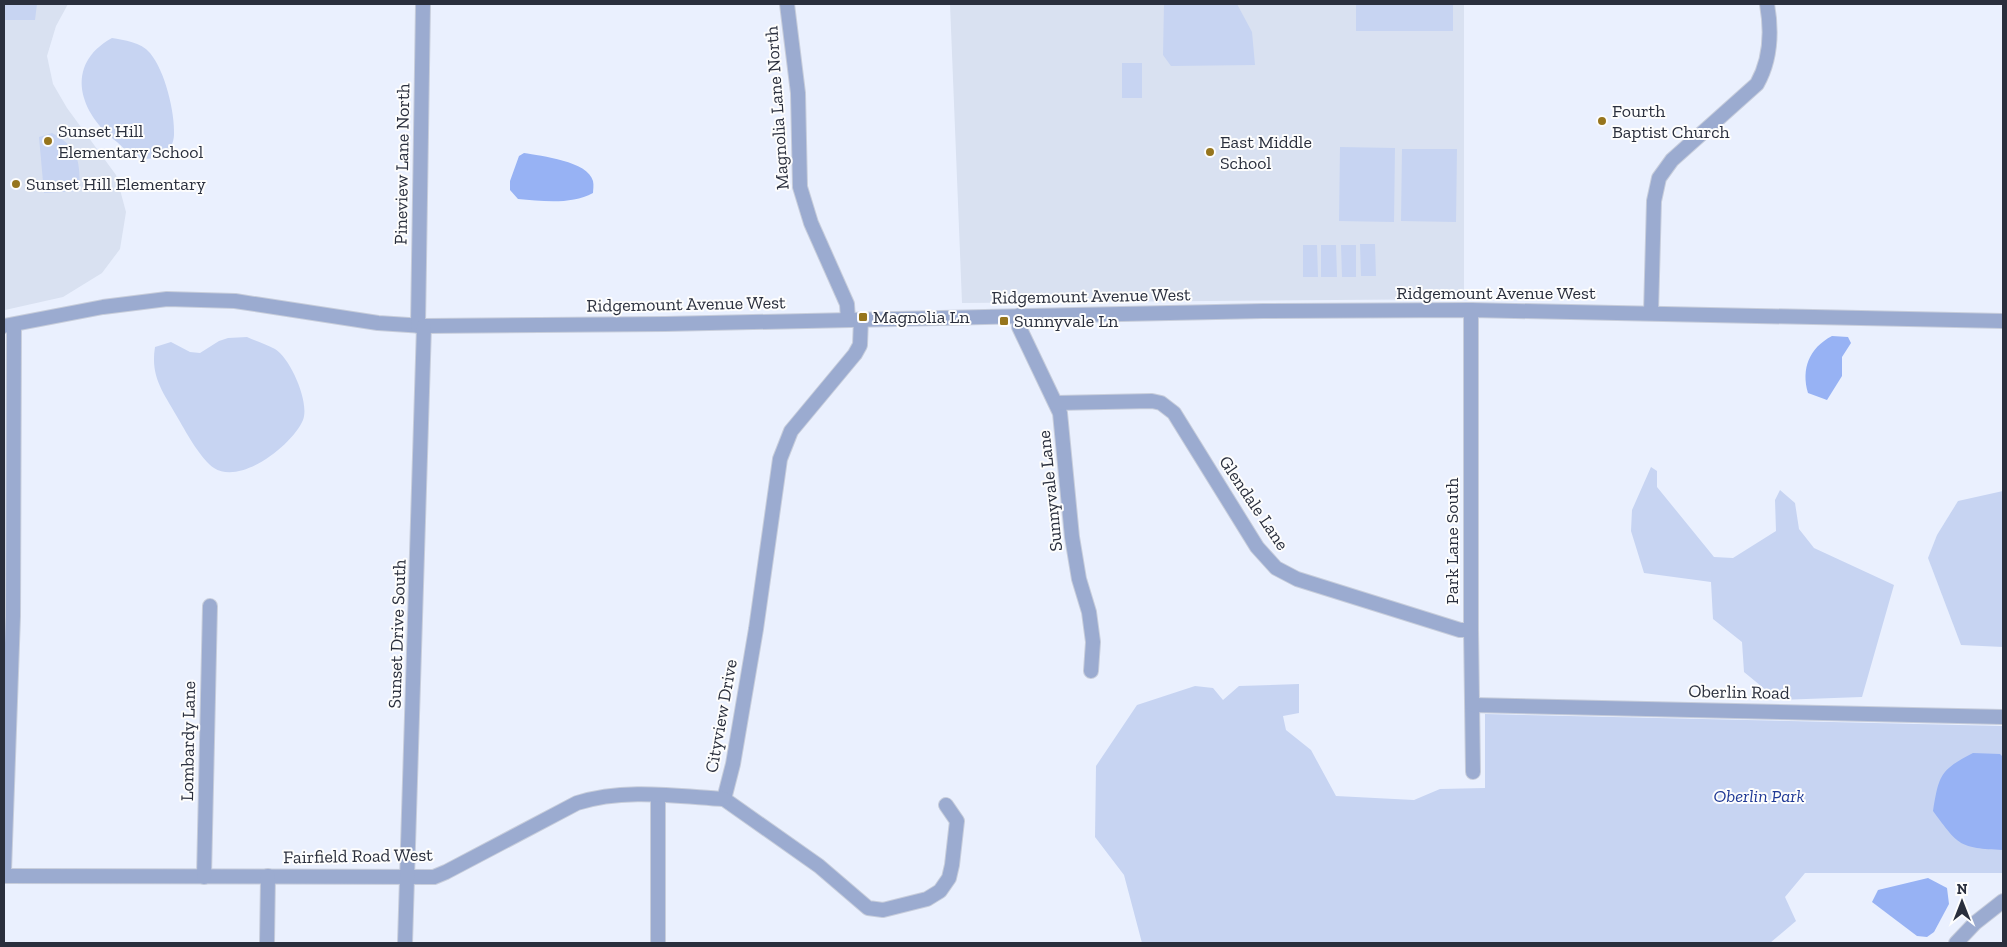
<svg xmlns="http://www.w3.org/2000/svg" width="2007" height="947" font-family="'Zilla Slab',serif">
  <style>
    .built { fill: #d9e1f1 }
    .green { fill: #c7d4f2 }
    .water { fill: #97b2f4 }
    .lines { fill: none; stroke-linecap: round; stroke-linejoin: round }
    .minor-casing { stroke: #c7cddb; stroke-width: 16 }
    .minor { stroke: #9babd0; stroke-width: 14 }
    .poi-dot { fill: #96751d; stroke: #fdfdfd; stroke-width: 2 }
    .labels { text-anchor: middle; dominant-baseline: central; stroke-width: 4; stroke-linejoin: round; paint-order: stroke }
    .street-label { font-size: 18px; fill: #2a2f3d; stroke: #fdfdfd }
    .poi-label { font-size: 18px; fill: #2a2f3d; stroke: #fdfdfd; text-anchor: start }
    .park-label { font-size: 18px; font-style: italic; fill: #1f3996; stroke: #fdfdfd }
  </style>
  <rect width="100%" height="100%" fill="#eaf0fe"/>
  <g class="built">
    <path d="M4,4H68L56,26L47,56L53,84L67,108L116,175L126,212L120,249L102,273L63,297L5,310Z"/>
    <path d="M950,4H1464V299L962,303Z"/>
  </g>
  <g class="green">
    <path d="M4,4H37L35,20H4Z"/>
    <path d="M1164,4H1237L1252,32L1255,65L1171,66L1163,55Z"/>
    <rect x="1356" y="4" width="97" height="27"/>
    <path d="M112,38C124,40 141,42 150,53C165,71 175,112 174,135C173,156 152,163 135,156C128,154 122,146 117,142C80,114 63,65 112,38Z"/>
    <path d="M1142,63V98H1122V63Z"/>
    <path d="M52,133C81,149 79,162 80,191L44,193L39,137Z"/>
    <path d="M1340,147L1395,148L1394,222L1339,221Z"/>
    <path d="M1402,149H1457L1456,222L1401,221Z"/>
    <path d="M1360,244H1375L1376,276H1361Z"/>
    <path d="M1303,245H1317L1318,277H1303Z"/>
    <path d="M1321,245H1336L1337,277H1321Z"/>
    <path d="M1341,245H1356V277H1342Z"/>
    <path d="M247,337C256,341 266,344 275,349C290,358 310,402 303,420C293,444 241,486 214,468C201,459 187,434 179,420C164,393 150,378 155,347L171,342L190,352L200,353L219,341L228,338Z"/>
    <path d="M1651,467L1657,471V487L1714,557L1733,558L1776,531L1775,500L1780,490L1795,503L1799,529L1814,548L1894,585L1862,697L1778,700L1744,672L1742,642L1713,619L1711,582L1644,573L1631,531L1632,510Z"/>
    <path d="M2003,491V647L1961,645L1928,558L1937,535L1958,501Z"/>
    <path d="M1299,684V713L1283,716L1286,730L1311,750L1336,796L1414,800L1440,789L1485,788V714L2003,726V873H1805L1785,897L1796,921L1770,943H1142L1124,875L1095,837L1096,766L1137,705L1195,686L1213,688L1223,700L1239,686Z"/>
  </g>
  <g class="water">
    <path d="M524,153C541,156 588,161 593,181C594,185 593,190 593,193C571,205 542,201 518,199L510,190V181L519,156Z"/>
    <path d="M1832,336L1848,337L1851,343L1842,357V376L1827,400L1808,393C1801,369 1809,348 1832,336Z"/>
    <path d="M1973,753L2000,754L2003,757V850C1959,848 1959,846 1933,811C1939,775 1940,770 1973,753Z"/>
    <path d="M1928,878L1947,888L1949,904L1934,932L1927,937L1917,936L1872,902L1878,890Z"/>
  </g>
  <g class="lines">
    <g class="minor-casing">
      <g id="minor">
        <path d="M787,4L798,93L800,187L811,223L847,304L848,320"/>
        <path d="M1471,310V630L1473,772"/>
        <path d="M1651,313L1654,201L1659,178L1672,160L1757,84C1771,59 1772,32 1767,4"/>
        <path d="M1020,315L1019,327L1060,413L1072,537L1079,579L1089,612L1093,642L1091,671"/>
        <path d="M4,326L103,307L167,299L235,301L378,323L424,326L665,324L1263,311L1471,310L2003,321"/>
        <path d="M418,326L423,4"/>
        <path d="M1056,403L1152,401L1161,403L1174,413L1257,547L1276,568L1297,579L1460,630H1471"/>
        <path d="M1473,705L2003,717"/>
        <path d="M658,796V943"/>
        <path d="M724,799L733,764L756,629L780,459L791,431L855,354L860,345L861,319"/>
        <path d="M724,799L819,866L868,908L883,910L927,899L940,891L949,878L952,865L957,821L946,805"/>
        <path d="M4,871L13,616L14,325"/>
        <path d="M4,876L434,877L446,872L577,803C624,788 676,796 724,799"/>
        <path d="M204,877L210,606"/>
        <path d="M267,943L268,876"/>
        <path d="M405,943L424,326"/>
        <path d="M1956,943L1975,923L2003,901"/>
      </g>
    </g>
    <use href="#minor" class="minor"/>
  </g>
  <g class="poi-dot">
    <circle cx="1602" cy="121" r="5"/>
    <circle cx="48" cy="141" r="5"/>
    <circle cx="1210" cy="152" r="5"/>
    <circle cx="16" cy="184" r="5"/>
    <rect x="858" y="312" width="10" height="10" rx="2.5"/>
    <rect x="999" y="316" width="10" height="10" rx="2.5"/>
  </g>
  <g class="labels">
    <g class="street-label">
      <text transform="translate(777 108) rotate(-94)">Magnolia Lane North</text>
      <text transform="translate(402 164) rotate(-89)">Pineview Lane North</text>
      <text x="1496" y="293">Ridgemount Avenue West</text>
      <text transform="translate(1091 296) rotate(-1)">Ridgemount Avenue West</text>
      <text transform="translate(686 304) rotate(-1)">Ridgemount Avenue West</text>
      <text transform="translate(1050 491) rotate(-96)">Sunnyvale Lane</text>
      <text transform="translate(1254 503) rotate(56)">Glendale Lane</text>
      <text transform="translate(1452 541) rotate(-90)">Park Lane South</text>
      <text transform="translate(397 634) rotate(-88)">Sunset Drive South</text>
      <text transform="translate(1739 692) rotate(1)">Oberlin Road</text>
      <text transform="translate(721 716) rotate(-80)">Cityview Drive</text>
      <text transform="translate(188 741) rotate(-89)">Lombardy Lane</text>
      <text transform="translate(358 856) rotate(-1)">Fairfield Road West</text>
    </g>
    <g class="poi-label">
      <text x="1612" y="111">Fourth<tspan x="1612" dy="21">Baptist Church</tspan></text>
      <text x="58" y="131">Sunset Hill<tspan x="58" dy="21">Elementary School</tspan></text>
      <text x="1220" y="142">East Middle<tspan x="1220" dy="21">School</tspan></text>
      <text x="26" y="184">Sunset Hill Elementary</text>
      <text x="873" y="317">Magnolia Ln</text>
      <text x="1014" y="321">Sunnyvale Ln</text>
    </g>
    <g class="park-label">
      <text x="1759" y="796">Oberlin Park</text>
    </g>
  </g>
  <rect width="2007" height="947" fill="none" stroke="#2a2f3d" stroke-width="10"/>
  <g transform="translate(1962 902)" stroke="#fdfdfd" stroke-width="4" paint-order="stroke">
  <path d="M0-4L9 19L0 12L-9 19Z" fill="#2a2f3d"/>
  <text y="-8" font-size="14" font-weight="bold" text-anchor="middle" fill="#2a2f3d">N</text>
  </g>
</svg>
